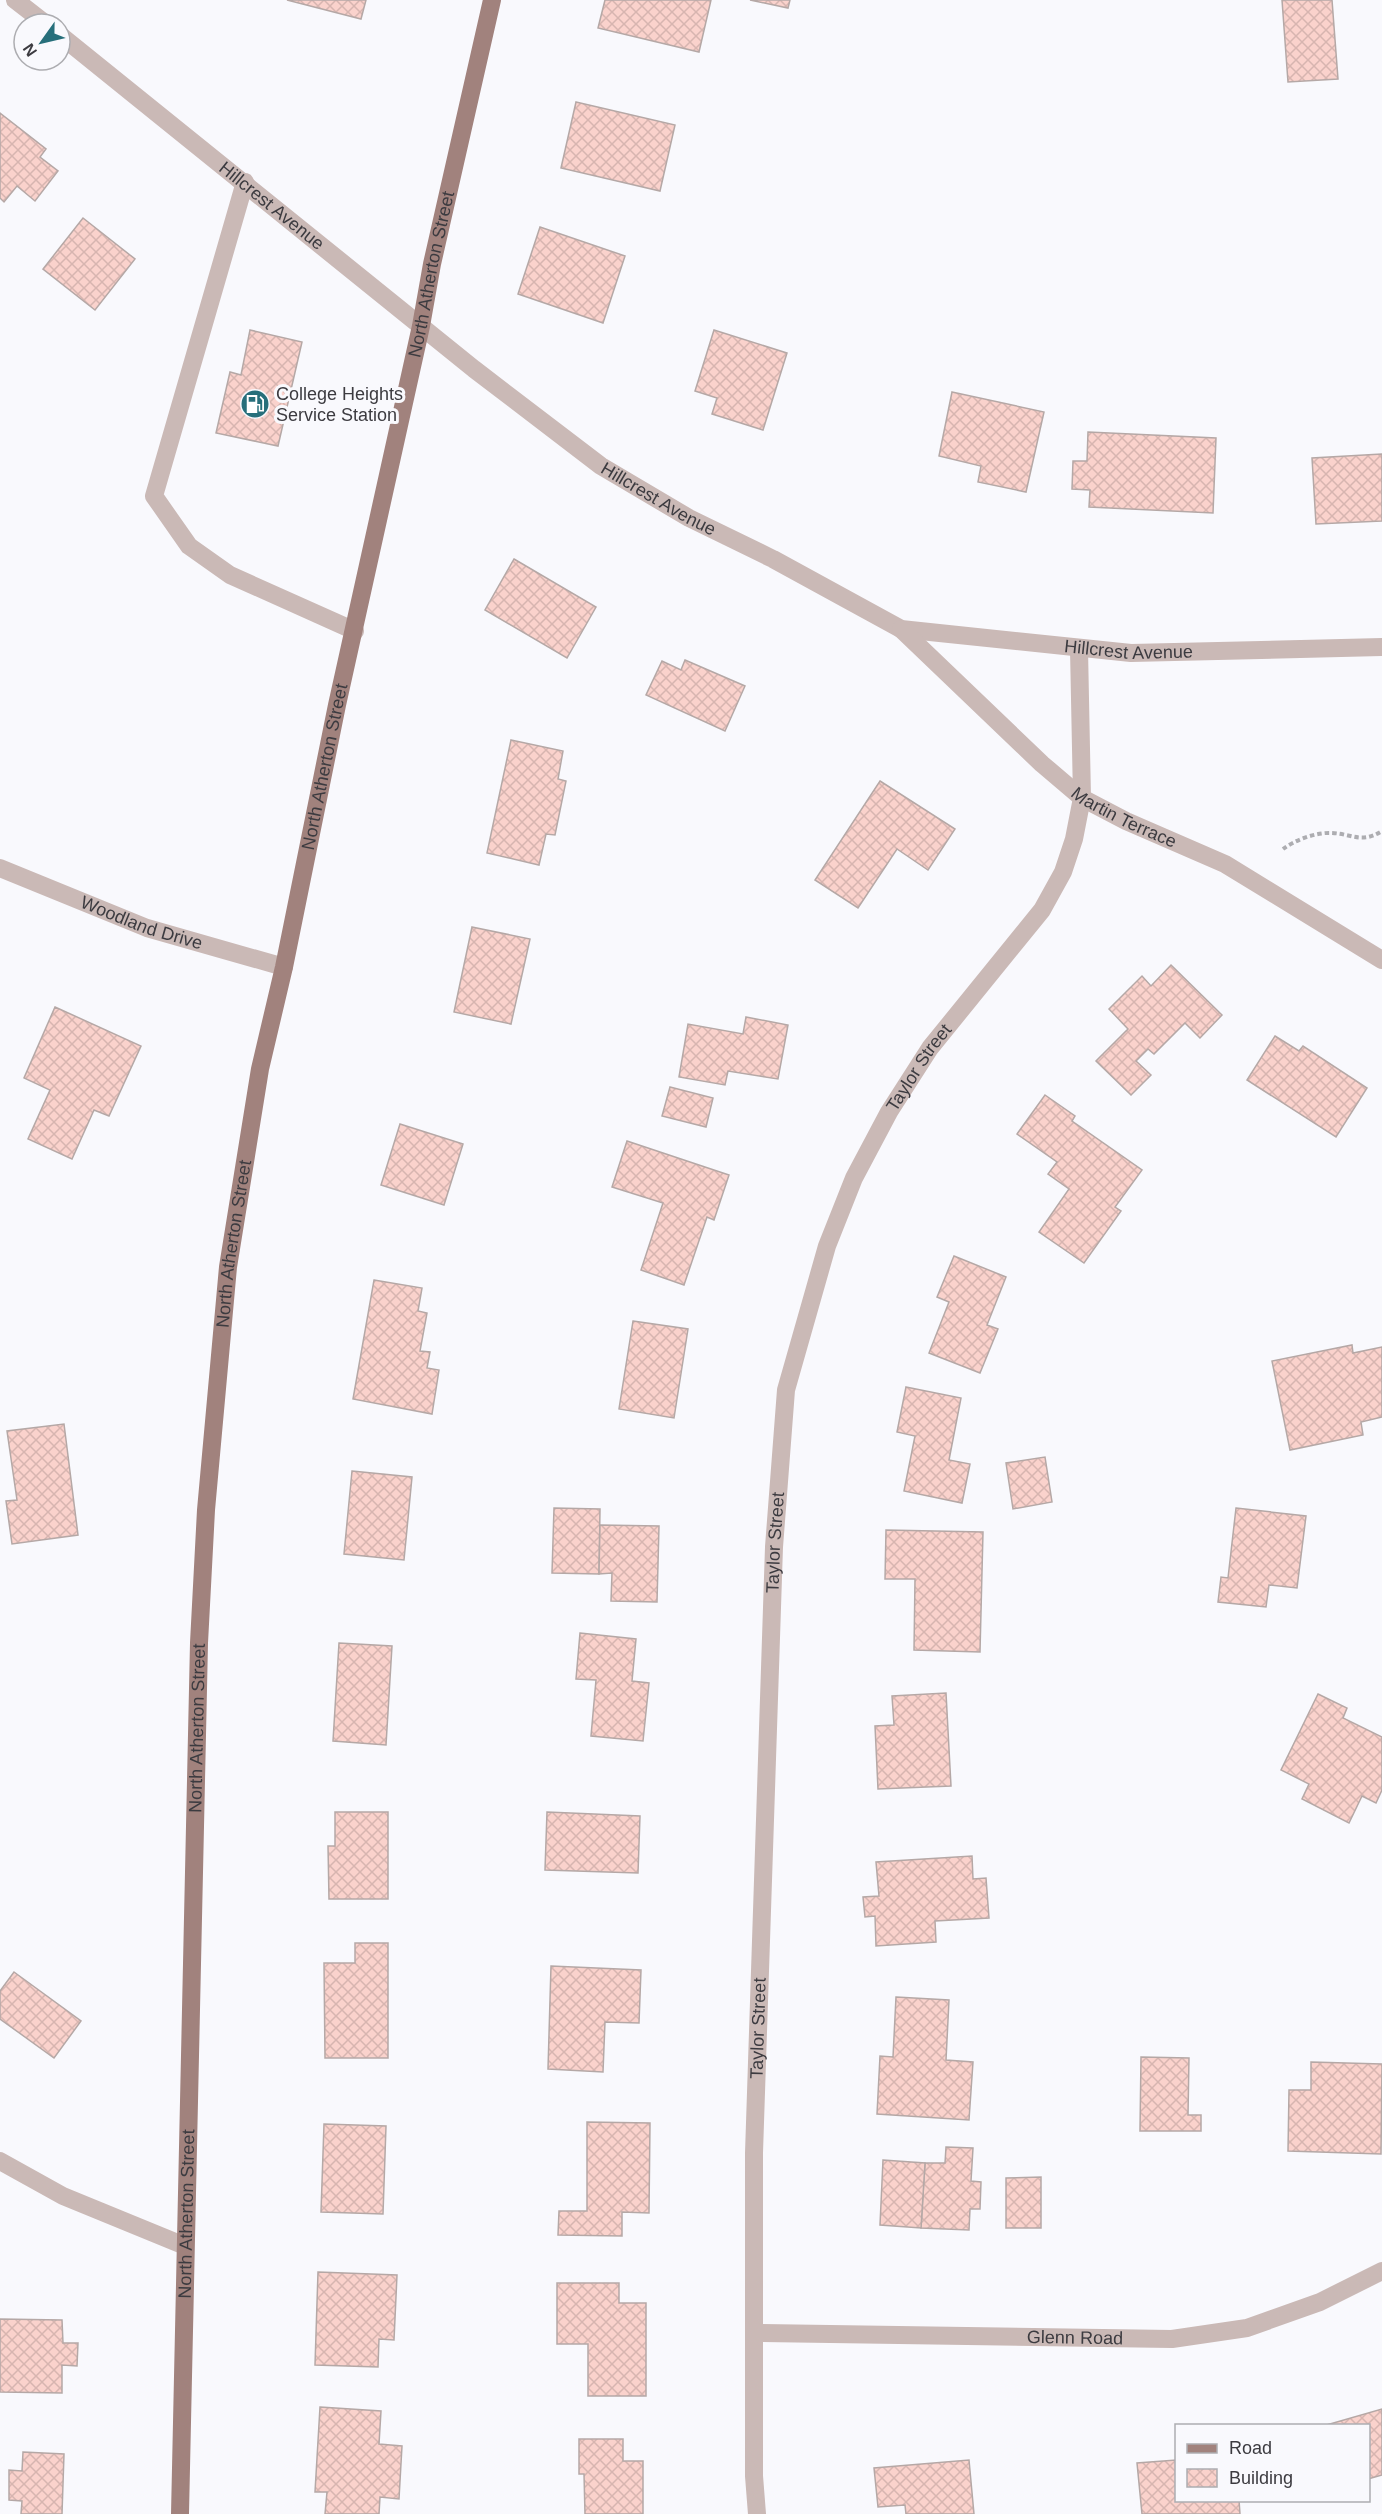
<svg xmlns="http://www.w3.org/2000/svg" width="1382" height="2514" font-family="Helvetica,sans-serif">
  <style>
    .building { fill: url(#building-cross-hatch); stroke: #b5a8a6; stroke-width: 1.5 }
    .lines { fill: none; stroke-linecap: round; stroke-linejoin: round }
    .path { stroke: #adadb1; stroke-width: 4; stroke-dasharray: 4.5 3; stroke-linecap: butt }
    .minor { stroke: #cab9b6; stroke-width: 18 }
    .major { stroke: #a1827d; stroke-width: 18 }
    .labels { text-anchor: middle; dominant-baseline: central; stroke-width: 6; stroke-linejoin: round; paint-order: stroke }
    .street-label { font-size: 18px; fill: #3c3b40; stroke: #f9f9fd }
    .poi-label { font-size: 18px; fill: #3c3b40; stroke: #f9f9fd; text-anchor: start }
  </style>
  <defs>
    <pattern id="building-cross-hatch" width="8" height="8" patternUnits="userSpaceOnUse" patternTransform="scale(1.5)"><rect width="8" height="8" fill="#fad2cc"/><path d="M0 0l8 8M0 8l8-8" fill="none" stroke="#d7b5b0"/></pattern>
  </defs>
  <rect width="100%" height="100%" fill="#f9f9fd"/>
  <g class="building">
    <path d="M287,0H366L361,19Z"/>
    <path d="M605,0H711L699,52L598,28Z"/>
    <path d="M750,0H790L788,8Z"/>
    <path d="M1282,0H1332L1338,79L1288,82Z"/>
    <path d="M576,102L675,125L660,191L561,168Z"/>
    <path d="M0,113L46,149L40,157L58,171L35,201L17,186L4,202L0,198Z"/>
    <path d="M83,218L135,259L95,310L43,269Z"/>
    <path d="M540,227L625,256L603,323L518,294Z"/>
    <path d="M250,330L302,342L278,446L216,433L230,372L241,375Z"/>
    <path d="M714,330L787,353L763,430L712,414L717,398L695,391Z"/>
    <path d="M952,392L1044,412L1026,492L978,482L981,466L939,456Z"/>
    <path d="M1088,432L1216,438L1213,513L1089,507L1090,490L1072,489L1073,461H1087Z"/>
    <path d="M1382,454V521L1316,524L1312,458Z"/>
    <path d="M514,559L596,607L567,658L485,610Z"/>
    <path d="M685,660L745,686L725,731L646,695L662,661L681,670Z"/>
    <path d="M511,740L563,751L558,779L566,781L555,835L546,834L539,865L487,853Z"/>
    <path d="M880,781L955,829L928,870L897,849L858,908L815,880Z"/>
    <path d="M472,927L530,939L511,1024L454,1012Z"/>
    <path d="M1171,965L1222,1015L1200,1038L1185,1023L1154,1054L1148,1049L1136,1061L1151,1075L1131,1095L1096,1061L1128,1029L1109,1009L1142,976L1151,986Z"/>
    <path d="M55,1007L141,1046L109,1116L94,1110L72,1159L28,1139L50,1090L24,1078Z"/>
    <path d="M746,1017L788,1025L778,1079L728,1071L725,1085L679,1077L688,1024L743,1034Z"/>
    <path d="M1275,1036L1299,1051L1303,1046L1367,1088L1336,1137L1247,1080Z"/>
    <path d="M670,1087L713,1098L706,1127L662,1116Z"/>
    <path d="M1045,1095L1075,1116L1072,1121L1142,1170L1115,1207L1121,1211L1084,1263L1039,1232L1069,1189L1048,1174L1057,1162L1017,1134Z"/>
    <path d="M400,1124L463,1144L444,1205L381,1185Z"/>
    <path d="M627,1141L729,1175L714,1220L707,1217L684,1285L641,1270L663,1203L612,1187Z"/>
    <path d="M954,1256L1006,1277L987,1325L998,1329L980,1373L929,1353L949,1302L937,1297Z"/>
    <path d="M374,1280L422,1288L418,1311L427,1313L420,1351L430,1352L427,1368L439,1370L432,1414L353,1399Z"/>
    <path d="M633,1321L688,1329L674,1418L619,1409Z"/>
    <path d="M1352,1345L1353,1353L1382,1347V1417L1361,1422L1363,1435L1290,1450L1272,1361Z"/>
    <path d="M906,1387L961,1398L949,1460L970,1464L962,1503L904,1491L915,1436L897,1432Z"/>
    <path d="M64,1424L78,1535L12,1544L6,1501L17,1500L7,1431Z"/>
    <path d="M1045,1457L1052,1502L1013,1509L1006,1463Z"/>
    <path d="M352,1471L412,1477L404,1560L344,1554Z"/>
    <path d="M554,1508L600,1509L599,1574L552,1573Z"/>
    <path d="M1236,1508L1306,1516L1297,1588L1269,1585L1266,1607L1218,1602L1221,1577L1228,1578Z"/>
    <path d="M600,1525L659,1526L657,1602L611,1601L612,1573L599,1574Z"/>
    <path d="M886,1530L983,1532L980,1652L914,1650L915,1579H885Z"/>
    <path d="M580,1633L636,1639L632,1681L649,1683L643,1741L591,1736L596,1680L576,1679Z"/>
    <path d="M339,1643L392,1646L386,1745L333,1741Z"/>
    <path d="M946,1693L951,1786L878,1789L875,1726L894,1725L892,1696Z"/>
    <path d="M1318,1694L1347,1708L1343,1718L1382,1737V1790L1376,1803L1362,1796L1349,1823L1302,1799L1309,1784L1281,1770Z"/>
    <path d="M335,1812H388V1899H329L328,1846H335Z"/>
    <path d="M547,1812L640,1816L638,1873L545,1870Z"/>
    <path d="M972,1856L973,1879L986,1878L989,1918L935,1921L936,1942L876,1946L875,1916L865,1917L863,1897L879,1896L876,1862Z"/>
    <path d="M355,1943H388V2058H325L324,1963H355Z"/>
    <path d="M551,1966L641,1970L639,2023L605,2022L603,2072L548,2069Z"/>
    <path d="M14,1972L81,2021L54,2058L0,2019V1991Z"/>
    <path d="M896,1997L949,2000L946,2060L973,2062L969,2120L877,2114L880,2056L893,2057Z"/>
    <path d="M1141,2057L1189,2058L1188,2115H1201V2131H1140Z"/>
    <path d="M1311,2062L1382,2064L1381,2154L1288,2151L1289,2090H1311Z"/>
    <path d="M587,2122L650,2123L649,2213L622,2212V2236L558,2235L559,2211H587Z"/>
    <path d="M324,2124L386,2126L383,2214L321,2212Z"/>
    <path d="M946,2147L973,2148L971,2181L981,2182L980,2209H970L969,2230L921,2228L925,2163H945Z"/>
    <path d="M883,2160L925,2163L921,2228L880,2225Z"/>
    <path d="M1041,2177V2228H1006V2178Z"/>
    <path d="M318,2272L397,2275L394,2340L379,2339L378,2367L315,2365Z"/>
    <path d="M557,2283H619V2303H646V2396H588V2344H557Z"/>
    <path d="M0,2319L62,2320L63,2343H78L77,2366L62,2365V2393L0,2392Z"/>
    <path d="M320,2407L381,2411L379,2444L402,2446L399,2499L380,2497L379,2514H325L327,2492H315Z"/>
    <path d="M1382,2409V2475L1368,2479V2426H1323Z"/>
    <path d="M579,2439H623V2461H643V2514H585L584,2474H579Z"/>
    <path d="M23,2452L64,2454L62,2514H21L22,2501L9,2500V2470L22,2471Z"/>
    <path d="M969,2460L974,2514H906L905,2505L878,2507L874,2468Z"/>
    <path d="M1176,2460V2500H1239L1240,2514H1142L1137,2463Z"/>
  </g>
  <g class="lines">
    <path class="path" d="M1283,849C1295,840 1316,832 1332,833C1353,834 1361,844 1382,831"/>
    <g class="minor">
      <path d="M15,0L46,24"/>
      <path id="s1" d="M60,35L474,369L601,466L689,518L773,559L901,629L1131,653L1382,647"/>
      <path d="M245,182L154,496L189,546L230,575L355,631"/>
      <path id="s2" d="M901,629L1042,764L1082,798L1126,821L1225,864L1382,960"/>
      <path id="s3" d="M0,868L147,928L284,967"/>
      <path d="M0,2161L63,2196L185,2246"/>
      <path id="s4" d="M754,2333L1172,2339L1247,2328L1320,2302L1382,2271"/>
      <path id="s5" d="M757,2514L754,2476V2153L774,1547L786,1390L827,1246L854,1178L889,1112L930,1048L1042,910L1063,872L1074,839L1082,798L1079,649"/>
    </g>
    <path class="major" id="s6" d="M180,2514L199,1643L206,1510L228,1267L260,1069L284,967L337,705L421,326L432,264L492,0"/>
  </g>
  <defs>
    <g id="fuel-disc" transform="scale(1.5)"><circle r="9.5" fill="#276f7b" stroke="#f9f9fd"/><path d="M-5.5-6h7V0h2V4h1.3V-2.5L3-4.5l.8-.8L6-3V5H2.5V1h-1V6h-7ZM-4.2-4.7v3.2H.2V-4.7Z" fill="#fff"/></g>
  </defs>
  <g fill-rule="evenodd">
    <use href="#fuel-disc" x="255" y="404"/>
  </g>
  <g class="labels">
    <g class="street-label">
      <text stroke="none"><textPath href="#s1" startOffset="272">Hillcrest Avenue</textPath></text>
      <text stroke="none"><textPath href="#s6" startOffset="2262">North Atherton Street</textPath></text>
      <text stroke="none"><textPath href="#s1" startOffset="758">Hillcrest Avenue</textPath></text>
      <text stroke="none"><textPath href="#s1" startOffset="1262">Hillcrest Avenue</textPath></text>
      <text stroke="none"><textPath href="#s6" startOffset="1758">North Atherton Street</textPath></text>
      <text stroke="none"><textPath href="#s2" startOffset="294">Martin Terrace</textPath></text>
      <text stroke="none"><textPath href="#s3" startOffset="152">Woodland Drive</textPath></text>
      <text stroke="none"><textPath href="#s5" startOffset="1476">Taylor Street</textPath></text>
      <text stroke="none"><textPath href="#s6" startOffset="1272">North Atherton Street</textPath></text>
      <text stroke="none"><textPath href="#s5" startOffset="972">Taylor Street</textPath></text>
      <text stroke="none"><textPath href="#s6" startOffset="786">North Atherton Street</textPath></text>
      <text stroke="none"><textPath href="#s5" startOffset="486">Taylor Street</textPath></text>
      <text stroke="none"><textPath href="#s6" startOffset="300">North Atherton Street</textPath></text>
      <text stroke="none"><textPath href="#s4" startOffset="321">Glenn Road</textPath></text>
    </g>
    <g class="poi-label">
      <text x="276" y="394">College Heights<tspan x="276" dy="21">Service Station</tspan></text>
    </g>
  </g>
  <rect x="1175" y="2424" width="195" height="78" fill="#f9f9fd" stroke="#adadb1" stroke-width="1.5"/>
  <rect x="1187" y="2444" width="30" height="9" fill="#a1827d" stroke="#adadb1" stroke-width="1.5"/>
  <text x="1229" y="2454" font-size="18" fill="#3c3b40">Road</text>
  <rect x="1187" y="2469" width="30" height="18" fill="url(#building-cross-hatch)" stroke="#adadb1" stroke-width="1.5"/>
  <text x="1229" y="2484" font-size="18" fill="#3c3b40">Building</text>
  <g transform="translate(42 42) rotate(236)"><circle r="28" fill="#f9f9fd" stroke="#adadb1" stroke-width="1.5"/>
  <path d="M0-4.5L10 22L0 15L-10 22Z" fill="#276f7b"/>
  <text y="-9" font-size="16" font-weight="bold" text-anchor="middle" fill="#3c3b40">N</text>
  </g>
</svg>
